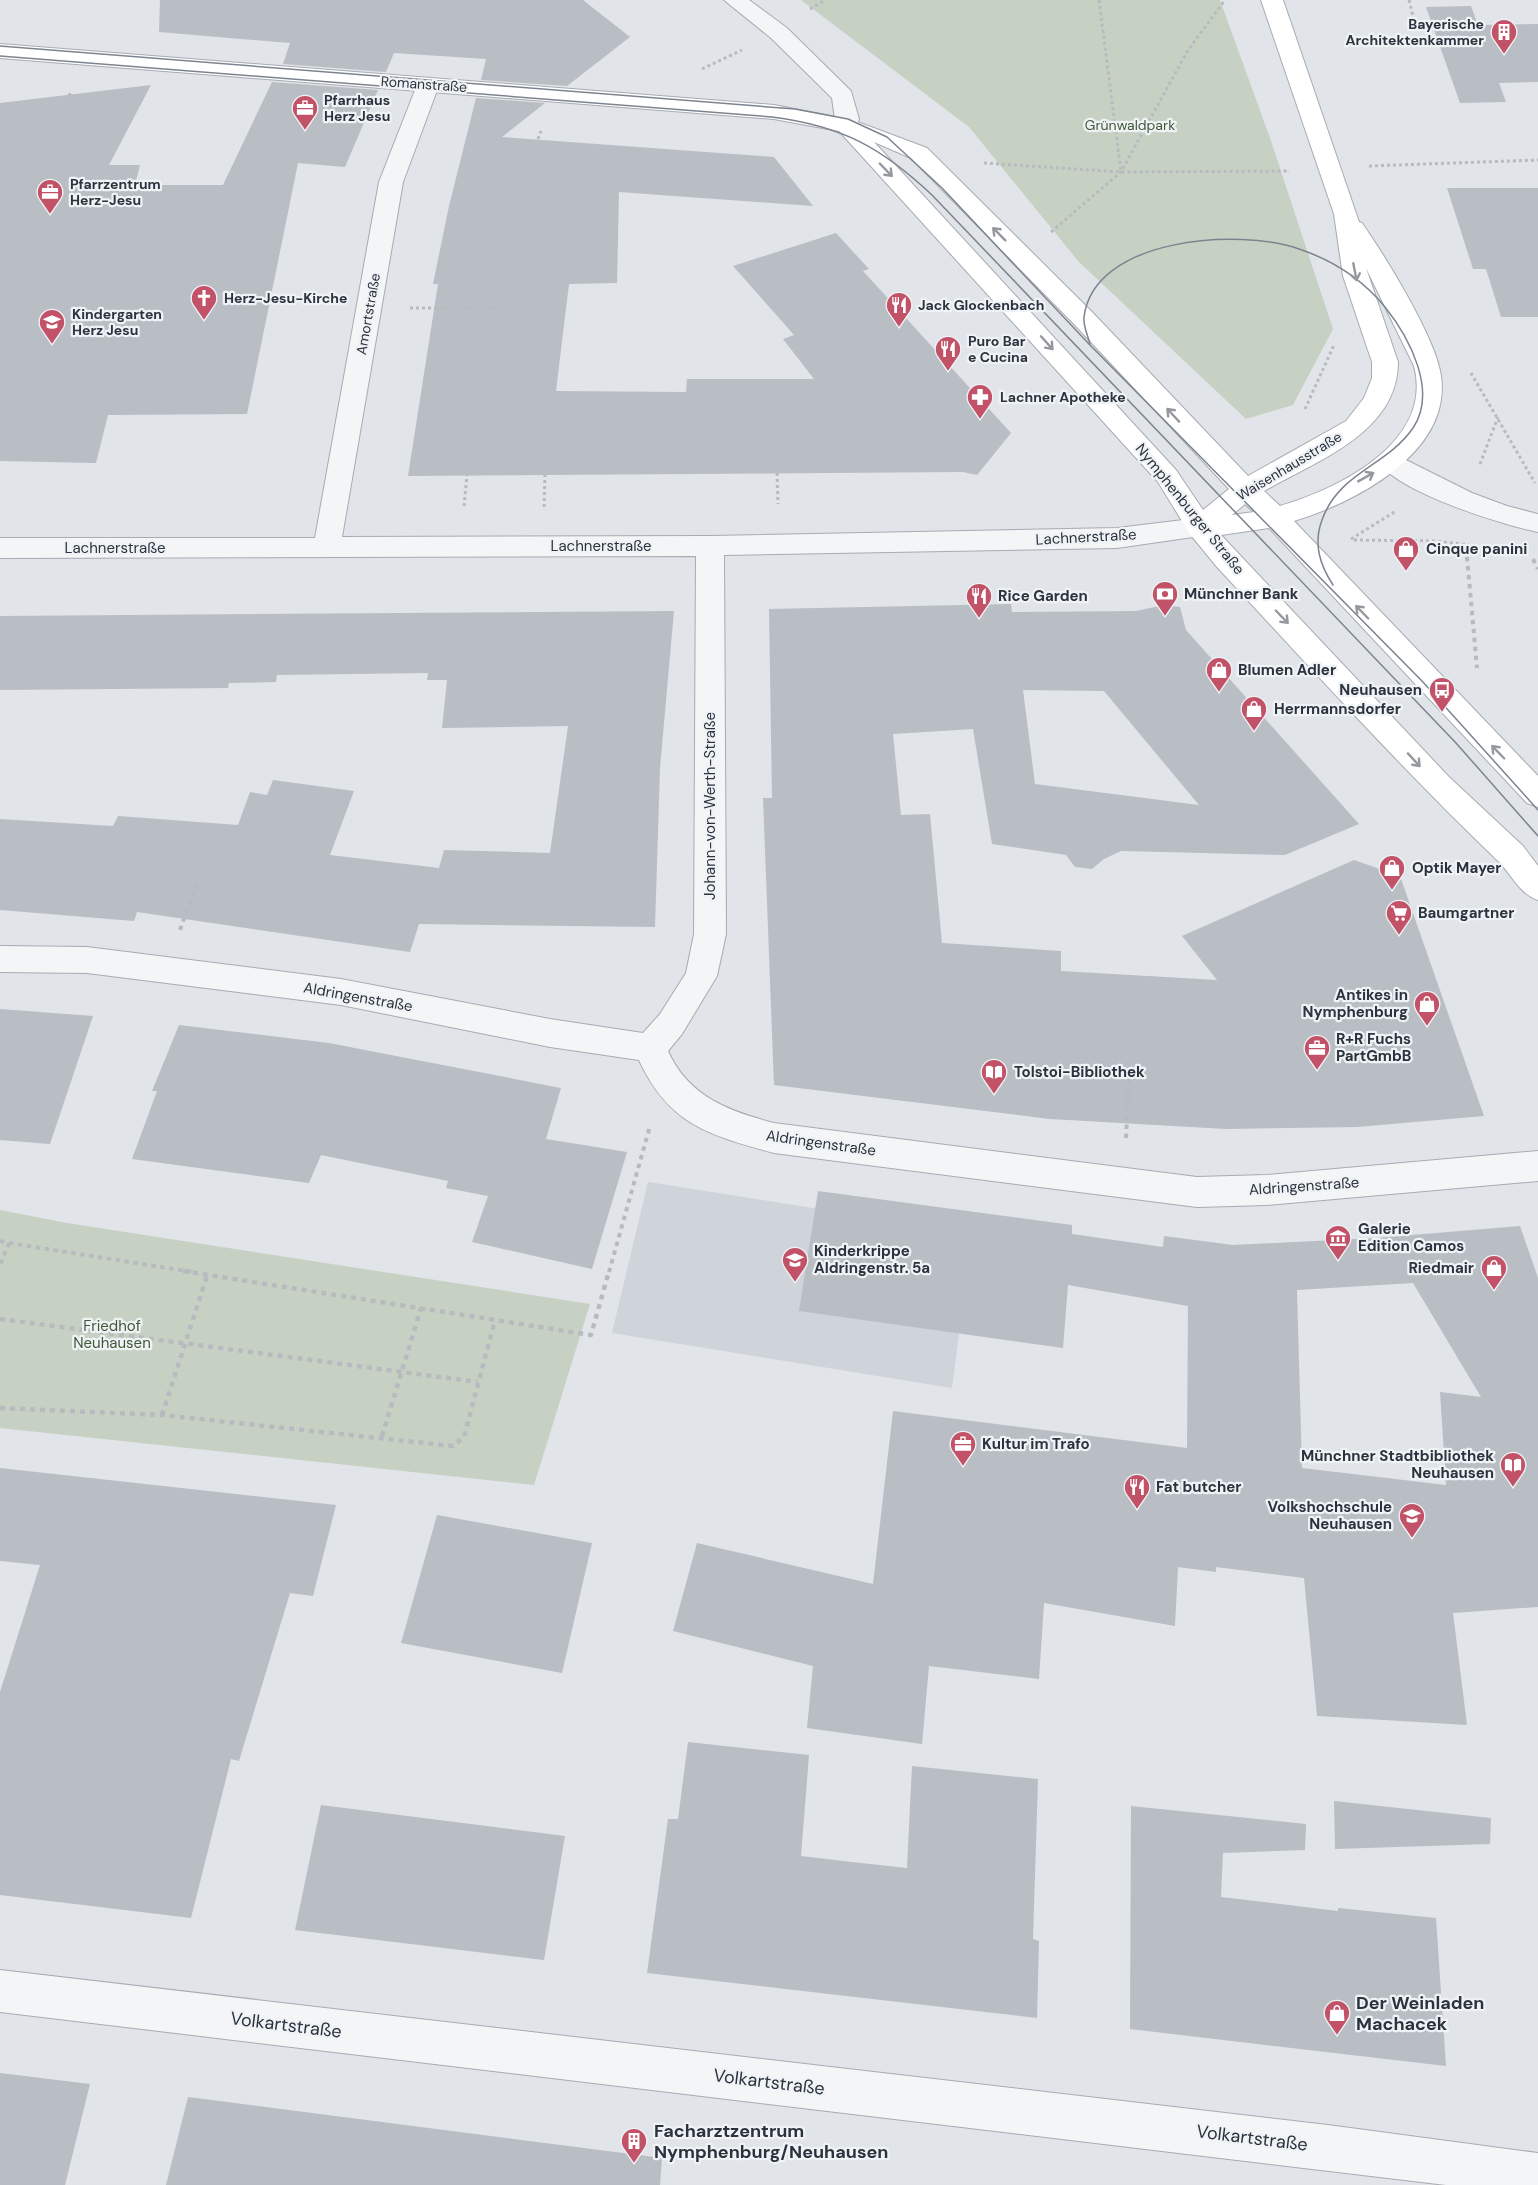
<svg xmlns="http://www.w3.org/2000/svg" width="1538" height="2185" font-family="'DM Sans',sans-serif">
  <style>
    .built { fill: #cfd3da }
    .green { fill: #c7d1c3 }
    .building { fill: #b9bec4; fill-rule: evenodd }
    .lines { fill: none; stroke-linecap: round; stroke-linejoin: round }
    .street-casing { stroke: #a7abb2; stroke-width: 2 }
    .secondary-casing { stroke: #a7abb2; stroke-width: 2 }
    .path-far2 { stroke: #b7bbc0; stroke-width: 3; stroke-dasharray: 3 3; stroke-linecap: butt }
    .path-far1 { stroke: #b7bbc0; stroke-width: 4; stroke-dasharray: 4.5 4.5; stroke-linecap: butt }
    .path { stroke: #b7bbc0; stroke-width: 4.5; stroke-dasharray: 5 5; stroke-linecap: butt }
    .street { fill: #f3f5f7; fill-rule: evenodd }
    .secondary { fill: #fff; fill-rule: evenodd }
    .tram { stroke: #7c8490; stroke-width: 1.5 }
    .oneway { stroke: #95999e }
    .labels { text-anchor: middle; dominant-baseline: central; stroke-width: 4.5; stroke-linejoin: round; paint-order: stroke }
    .far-poi-label { font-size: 14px; font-weight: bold; fill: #2b333e; stroke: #f0f3f6; text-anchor: start }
    .far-street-label { font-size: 14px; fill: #2b333e; stroke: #f0f3f6 }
    .far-park-label { font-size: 14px; fill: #415939; stroke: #f0f3f6 }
    .street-label { font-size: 15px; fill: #2b333e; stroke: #f0f3f6 }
    .poi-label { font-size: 15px; font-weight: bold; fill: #2b333e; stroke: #f0f3f6; text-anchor: start }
    .park-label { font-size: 15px; fill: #415939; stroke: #f0f3f6 }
    .near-poi-label { font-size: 18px; font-weight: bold; fill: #2b333e; stroke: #f0f3f6; text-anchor: start }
    .near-street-label { font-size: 18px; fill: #2b333e; stroke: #f0f3f6 }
  </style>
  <rect width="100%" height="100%" fill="#e1e4e8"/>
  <path class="built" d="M648,1182L972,1233L952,1388L612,1333Z"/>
  <g class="green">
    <path d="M801,0H1220L1270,138L1333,329L1293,405L1246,419L1079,262L969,127Z"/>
    <path d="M0,1210L67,1223L590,1304L534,1485L0,1428Z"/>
  </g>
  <g class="building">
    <path d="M160,0H583L630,37L567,86L481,80L486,59L394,53L386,72L283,64L290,43L159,32Z"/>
    <path d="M1471,6L1478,25L1538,24V82L1499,83L1506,102L1460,103L1426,7Z"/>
    <path d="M272,82L378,90L345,167L298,163L247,414L108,415L96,463L0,461V103L151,85L109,165H140L135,185H223Z"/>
    <path d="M476,98L545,103L502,137L774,157L813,206L619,192L617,283L569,284L556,391L686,392L687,379H814L783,339L794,335L733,266L836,233L869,269L863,271L1011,433L977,475L963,472L408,476L438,284H433L449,206Z"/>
    <path d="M1447,188H1538V317H1501L1486,269H1473Z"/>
    <path d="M1011,604L1012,612L1136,611L1164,605L1180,607L1186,630L1359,824L1285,855L1121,851L1104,859L1092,869L1075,867L1066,855L992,844L973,729L893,734L901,815L930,814L942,943L1061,951V971L1217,980L1182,936L1354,860L1400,876L1484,1116L1357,1127L1226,1129L1050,1119L774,1085L763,798H772L769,609ZM1023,690L1104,691L1199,805L1035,784Z"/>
    <path d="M674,611L660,768L655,927L419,924L410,952L137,912L134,921L0,910V819L113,826L118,816L238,825L250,792L267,795L273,780L354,791L330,855L439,868L444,850L550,853L568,726L442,728L447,680H427L428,673L277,675L276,682L229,683L228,688L0,690V616Z"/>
    <path d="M0,1009L93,1016L50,1144L0,1140Z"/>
    <path d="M179,1025L329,1043L561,1088L546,1139L627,1152L592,1269L472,1242L488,1196L446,1188L448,1181L321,1155L309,1183L132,1159L157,1091H152Z"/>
    <path d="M818,1191L1072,1225V1234L1163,1247L1164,1236L1233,1245L1376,1238L1520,1226L1538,1278V1607L1453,1613L1467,1725L1317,1716L1304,1578L1216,1567V1572L1178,1567L1175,1626L1044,1603L1039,1679L929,1666L922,1744L807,1728L813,1666L673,1631L697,1543L873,1584L893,1411L1187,1448L1188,1306L1068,1285L1063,1348L799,1311ZM1413,1283L1481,1397L1440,1392L1446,1485L1302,1468L1297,1290Z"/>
    <path d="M0,1468L336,1505L313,1596L290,1593L239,1761L231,1759L191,1918L0,1895V1692L40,1565L0,1561Z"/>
    <path d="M437,1515L592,1543L562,1673L401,1643Z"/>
    <path d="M688,1742L809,1755L801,1856L852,1862L907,1868L912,1766L1038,1779L1033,1939L1039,1941L1037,2018L647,1973L668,1819H678Z"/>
    <path d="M1334,1801L1491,1818L1490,1844L1335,1849Z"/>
    <path d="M321,1805L565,1836L544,1960L295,1930Z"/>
    <path d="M1131,1806L1306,1824L1305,1850L1223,1853L1221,1897L1338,1911V1908L1436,1918L1446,2066L1130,2029Z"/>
    <path d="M0,2073L90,2084L65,2185H0Z"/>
    <path d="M188,2097L662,2158L660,2185H166Z"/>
  </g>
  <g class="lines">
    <g class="street-casing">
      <g id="street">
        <path d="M724,0H749L787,28L851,91L859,119L855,131H839L836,126L832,98L771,38Z"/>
        <path d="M428,78L436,80L439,85L403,182L342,537L710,536L1117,528L1200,518L1210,520L1213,527L1210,534L1200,536L1117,548L724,555L726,934L717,976L682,1034L668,1051C688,1096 728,1111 774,1123L1197,1177L1266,1175L1538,1151V1181L1266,1205L1197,1207L774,1153C709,1135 669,1125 639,1060L550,1047L341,1005L87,973L0,972V946L87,947L341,979L550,1019L643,1033L660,1014L686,973L694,934L696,556L0,558V538H315L379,182L417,85L420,80Z"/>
        <path d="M1392,453L1472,493L1507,506L1538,514V532C1503,525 1397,492 1379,462L1383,456Z"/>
        <path d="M0,1970L1328,2125L1538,2153V2185H1446L0,2012Z"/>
      </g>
    </g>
    <g class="secondary-casing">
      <path id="secondary" d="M1261,0H1283L1359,222L1362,223C1385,256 1436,338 1441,376C1452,453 1354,503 1294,521L1538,776V807L1527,803L1269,528L1221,535L1449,777L1523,846L1538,866V900C1519,894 1511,873 1497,860C1399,766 1309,666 1217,567L1190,534L1158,482L839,131L774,119L0,58V44L774,105L855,121L927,148L1093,313L1248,476L1346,421L1364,398L1372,378V362L1343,276L1334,214ZM874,142L911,158L1075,325L1229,489L1203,510L1176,470ZM1366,268L1414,366C1434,442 1339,489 1280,506L1264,491C1316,461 1398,433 1398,362ZM1245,504L1254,512L1232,515Z"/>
    </g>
    <g class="path-far2">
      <path d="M1099,0L1121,172L1290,171"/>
      <path d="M1409,0L1413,16"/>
      <path d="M810,9L825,0"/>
      <path d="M702,69L742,50"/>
      <path d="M66,101L71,92"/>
      <path d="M538,139L541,131"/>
      <path d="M984,163L1121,172"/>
      <path d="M1369,166L1538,160"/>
      <path d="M1051,232L1121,172L1188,50L1225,0"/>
      <path d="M410,308H500"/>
      <path d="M1471,373L1535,483"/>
      <path d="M1305,409L1334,345"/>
      <path d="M1480,464L1498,417"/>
      <path d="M777,473L778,504"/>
      <path d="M464,506L467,475"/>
      <path d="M544,507L545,474"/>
      <path d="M1351,539L1396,511"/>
      <path d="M1354,540L1437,541L1469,545"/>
      <path d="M1466,545L1467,558"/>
    </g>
    <g class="path-far1">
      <path d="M1467,557L1477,668"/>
      <path d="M1533,559L1538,569"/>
      <path d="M180,930L197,882"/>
      <path d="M1126,1138L1129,1072"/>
      <path d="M0,1241L9,1243L0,1265"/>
      <path d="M9,1243L193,1272"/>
      <path d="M609,1272L650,1126"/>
    </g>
    <g class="path">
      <path d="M183,1271L591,1335L609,1271"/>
      <path d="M0,1319L478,1382"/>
      <path d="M0,1408L162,1415L453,1446L464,1437L495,1320"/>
      <path d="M162,1415L207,1276"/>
      <path d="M382,1436L421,1308"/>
    </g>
    <use href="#street" class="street"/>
    <use href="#secondary" class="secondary"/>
    <g class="tram">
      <path d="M0,46L795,109L848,119L887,137L942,188L1089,344L1422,681L1538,810"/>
      <path d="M0,56L772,117C842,126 881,147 932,195L1456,743L1538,836"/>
      <path d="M1090,344C1088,336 1083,326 1084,317C1094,237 1240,228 1299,249C1332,260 1363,280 1385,307C1409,337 1438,391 1413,428C1386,467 1339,472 1322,520C1313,544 1320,565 1333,585"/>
    </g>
  </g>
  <defs><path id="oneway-shaft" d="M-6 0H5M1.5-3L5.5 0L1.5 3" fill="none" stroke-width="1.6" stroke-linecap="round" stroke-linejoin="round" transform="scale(1.5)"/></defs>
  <g class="oneway">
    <use href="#oneway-shaft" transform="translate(886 170) rotate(46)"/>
    <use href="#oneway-shaft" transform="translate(999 234) rotate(-135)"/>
    <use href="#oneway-shaft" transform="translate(1355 272) rotate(79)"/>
    <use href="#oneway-shaft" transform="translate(1047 343) rotate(48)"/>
    <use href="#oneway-shaft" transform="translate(1173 415) rotate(-133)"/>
    <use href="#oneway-shaft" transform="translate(1366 477) rotate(-29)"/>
    <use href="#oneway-shaft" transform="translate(1362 612) rotate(-134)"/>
    <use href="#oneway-shaft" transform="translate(1282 617) rotate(46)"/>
    <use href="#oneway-shaft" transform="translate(1498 752) rotate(-134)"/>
    <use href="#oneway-shaft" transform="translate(1414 760) rotate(47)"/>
  </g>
  <defs>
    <g id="building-pin" transform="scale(1.35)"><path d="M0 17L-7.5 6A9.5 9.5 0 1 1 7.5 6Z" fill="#c15268" stroke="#f0f3f6"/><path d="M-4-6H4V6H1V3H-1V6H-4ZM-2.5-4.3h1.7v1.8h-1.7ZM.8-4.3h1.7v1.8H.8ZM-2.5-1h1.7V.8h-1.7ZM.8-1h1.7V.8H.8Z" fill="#fff"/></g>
    <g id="office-pin" transform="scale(1.35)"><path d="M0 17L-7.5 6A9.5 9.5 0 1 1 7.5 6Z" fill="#c15268" stroke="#f0f3f6"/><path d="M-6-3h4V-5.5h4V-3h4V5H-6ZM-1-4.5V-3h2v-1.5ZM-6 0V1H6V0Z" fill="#fff"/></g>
    <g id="church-pin" transform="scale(1.35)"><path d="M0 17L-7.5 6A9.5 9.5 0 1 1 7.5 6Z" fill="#c15268" stroke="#f0f3f6"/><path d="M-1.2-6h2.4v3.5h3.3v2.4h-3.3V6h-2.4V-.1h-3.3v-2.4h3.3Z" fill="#fff"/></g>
    <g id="restaurant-pin" transform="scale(1.35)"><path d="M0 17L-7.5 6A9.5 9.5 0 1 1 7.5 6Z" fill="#c15268" stroke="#f0f3f6"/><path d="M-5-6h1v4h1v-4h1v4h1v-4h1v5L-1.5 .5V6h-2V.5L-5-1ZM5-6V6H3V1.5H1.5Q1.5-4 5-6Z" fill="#fff"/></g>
    <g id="school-pin" transform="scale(1.35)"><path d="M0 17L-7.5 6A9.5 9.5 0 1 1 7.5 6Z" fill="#c15268" stroke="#f0f3f6"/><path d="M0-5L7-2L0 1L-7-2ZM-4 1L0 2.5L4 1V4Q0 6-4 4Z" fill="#fff"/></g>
    <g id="pharmacy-pin" transform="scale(1.35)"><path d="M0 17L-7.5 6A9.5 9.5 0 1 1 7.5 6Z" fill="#c15268" stroke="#f0f3f6"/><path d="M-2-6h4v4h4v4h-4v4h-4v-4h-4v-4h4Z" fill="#fff"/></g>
    <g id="shop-pin" transform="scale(1.35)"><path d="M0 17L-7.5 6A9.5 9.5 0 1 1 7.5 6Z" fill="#c15268" stroke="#f0f3f6"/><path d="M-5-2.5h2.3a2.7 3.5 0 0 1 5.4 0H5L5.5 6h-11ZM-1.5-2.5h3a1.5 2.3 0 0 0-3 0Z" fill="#fff"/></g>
    <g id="bank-pin" transform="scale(1.35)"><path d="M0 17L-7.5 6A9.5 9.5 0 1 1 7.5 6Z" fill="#c15268" stroke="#f0f3f6"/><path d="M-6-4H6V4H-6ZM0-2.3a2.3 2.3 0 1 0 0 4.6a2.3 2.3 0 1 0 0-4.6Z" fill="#fff"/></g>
    <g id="bus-pin" transform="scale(1.35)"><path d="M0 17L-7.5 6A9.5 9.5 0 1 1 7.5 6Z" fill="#c15268" stroke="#f0f3f6"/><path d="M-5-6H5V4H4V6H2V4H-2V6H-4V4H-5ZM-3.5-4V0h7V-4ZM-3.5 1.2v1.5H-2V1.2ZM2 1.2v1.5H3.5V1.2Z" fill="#fff"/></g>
    <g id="supermarket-pin" transform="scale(1.35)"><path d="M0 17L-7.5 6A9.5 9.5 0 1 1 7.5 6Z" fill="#c15268" stroke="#f0f3f6"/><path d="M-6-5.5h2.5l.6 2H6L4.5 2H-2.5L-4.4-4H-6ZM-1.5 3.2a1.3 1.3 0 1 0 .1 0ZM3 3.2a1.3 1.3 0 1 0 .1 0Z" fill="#fff"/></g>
    <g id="library-pin" transform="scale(1.35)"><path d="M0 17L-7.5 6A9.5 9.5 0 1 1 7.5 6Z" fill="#c15268" stroke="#f0f3f6"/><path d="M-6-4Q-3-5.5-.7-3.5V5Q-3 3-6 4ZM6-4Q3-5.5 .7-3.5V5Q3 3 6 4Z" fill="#fff"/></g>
    <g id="museum-pin" transform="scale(1.35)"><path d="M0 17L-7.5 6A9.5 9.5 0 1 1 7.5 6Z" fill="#c15268" stroke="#f0f3f6"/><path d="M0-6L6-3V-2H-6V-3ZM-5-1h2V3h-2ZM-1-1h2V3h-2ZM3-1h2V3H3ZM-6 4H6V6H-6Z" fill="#fff"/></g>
    <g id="university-pin" transform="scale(1.35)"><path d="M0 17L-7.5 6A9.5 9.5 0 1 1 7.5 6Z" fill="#c15268" stroke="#f0f3f6"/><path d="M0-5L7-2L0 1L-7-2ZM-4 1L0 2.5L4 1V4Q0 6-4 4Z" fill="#fff"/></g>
  </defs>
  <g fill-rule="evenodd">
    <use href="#building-pin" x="1504" y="32"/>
    <use href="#office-pin" x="305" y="108"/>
    <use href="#office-pin" x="50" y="192"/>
    <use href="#church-pin" x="204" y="298"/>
    <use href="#restaurant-pin" x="899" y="305"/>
    <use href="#school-pin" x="52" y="322"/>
    <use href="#restaurant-pin" x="948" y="349"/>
    <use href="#pharmacy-pin" x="980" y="397"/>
    <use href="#shop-pin" x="1406" y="549"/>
    <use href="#bank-pin" x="1165" y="594"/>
    <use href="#restaurant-pin" x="979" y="596"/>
    <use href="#shop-pin" x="1219" y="670"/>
    <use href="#bus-pin" x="1442" y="690"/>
    <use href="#shop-pin" x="1254" y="709"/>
    <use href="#shop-pin" x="1392" y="868"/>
    <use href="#supermarket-pin" x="1399" y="913"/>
    <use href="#shop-pin" x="1427" y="1004"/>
    <use href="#office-pin" x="1317" y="1048"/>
    <use href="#library-pin" x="994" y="1072"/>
    <use href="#museum-pin" x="1338" y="1238"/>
    <use href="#school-pin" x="795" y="1260"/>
    <use href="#shop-pin" x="1494" y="1268"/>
    <use href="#office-pin" x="963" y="1444"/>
    <use href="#library-pin" x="1513" y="1465"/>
    <use href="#restaurant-pin" x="1137" y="1487"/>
    <use href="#university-pin" x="1412" y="1516"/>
    <use href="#shop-pin" x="1337" y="2013"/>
    <use href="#building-pin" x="634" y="2141"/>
  </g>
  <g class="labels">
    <g class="far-poi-label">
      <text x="1484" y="24" text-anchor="end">Bayerische<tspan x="1484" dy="16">Architektenkammer</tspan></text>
      <text x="324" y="100">Pfarrhaus<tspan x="324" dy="16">Herz Jesu</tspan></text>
      <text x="70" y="184">Pfarrzentrum<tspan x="70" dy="16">Herz-Jesu</tspan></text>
      <text x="224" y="298">Herz-Jesu-Kirche</text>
      <text x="918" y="305">Jack Glockenbach</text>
      <text x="72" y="314">Kindergarten<tspan x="72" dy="16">Herz Jesu</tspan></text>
      <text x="968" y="341">Puro Bar<tspan x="968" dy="16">e Cucina</tspan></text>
      <text x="1000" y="397">Lachner Apotheke</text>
    </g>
    <g class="far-street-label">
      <text transform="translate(424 84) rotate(4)">Romanstraße</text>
      <text transform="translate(368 314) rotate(-80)">Amortstraße</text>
      <text transform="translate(1289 466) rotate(-31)">Waisenhausstraße</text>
    </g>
    <g class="far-park-label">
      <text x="1130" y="125">Grünwaldpark</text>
    </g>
    <g class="street-label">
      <text transform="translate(1190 509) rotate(51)">Nymphenburger Straße</text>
      <text transform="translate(1086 537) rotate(-3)">Lachnerstraße</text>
      <text x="601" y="546">Lachnerstraße</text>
      <text x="115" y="548">Lachnerstraße</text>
      <text transform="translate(710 806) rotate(-90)">Johann-von-Werth-Straße</text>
      <text transform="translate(358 997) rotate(10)">Aldringenstraße</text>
      <text transform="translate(821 1143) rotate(8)">Aldringenstraße</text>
      <text transform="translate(1304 1186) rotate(-4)">Aldringenstraße</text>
    </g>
    <g class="poi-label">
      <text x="1426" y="549">Cinque panini</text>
      <text x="1184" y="594">Münchner Bank</text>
      <text x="998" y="596">Rice Garden</text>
      <text x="1238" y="670">Blumen Adler</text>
      <text x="1422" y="690" text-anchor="end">Neuhausen</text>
      <text x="1274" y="709">Herrmannsdorfer</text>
      <text x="1412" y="868">Optik Mayer</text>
      <text x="1418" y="913">Baumgartner</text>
      <text x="1408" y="995" text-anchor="end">Antikes in<tspan x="1408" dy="17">Nymphenburg</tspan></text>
      <text x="1336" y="1039">R+R Fuchs<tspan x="1336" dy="17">PartGmbB</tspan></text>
      <text x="1014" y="1072">Tolstoi-Bibliothek</text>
      <text x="1358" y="1229">Galerie<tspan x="1358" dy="17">Edition Camos</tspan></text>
      <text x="814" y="1251">Kinderkrippe<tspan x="814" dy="17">Aldringenstr. 5a</tspan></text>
      <text x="1474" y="1268" text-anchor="end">Riedmair</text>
      <text x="982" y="1444">Kultur im Trafo</text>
      <text x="1494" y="1456" text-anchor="end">Münchner Stadtbibliothek<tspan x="1494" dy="17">Neuhausen</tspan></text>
      <text x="1156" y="1487">Fat butcher</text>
      <text x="1392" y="1507" text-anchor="end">Volkshochschule<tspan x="1392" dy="17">Neuhausen</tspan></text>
    </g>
    <g class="park-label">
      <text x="112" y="1326">Friedhof<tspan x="112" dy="17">Neuhausen</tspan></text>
    </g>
    <g class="near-poi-label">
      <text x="1356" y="2003">Der Weinladen<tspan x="1356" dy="21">Machacek</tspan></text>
      <text x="654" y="2131">Facharztzentrum<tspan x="654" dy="21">Nymphenburg/Neuhausen</tspan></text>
    </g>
    <g class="near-street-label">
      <text transform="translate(286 2025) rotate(7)">Volkartstraße</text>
      <text transform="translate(769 2082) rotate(7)">Volkartstraße</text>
      <text transform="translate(1252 2138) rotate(7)">Volkartstraße</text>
    </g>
  </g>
</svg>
